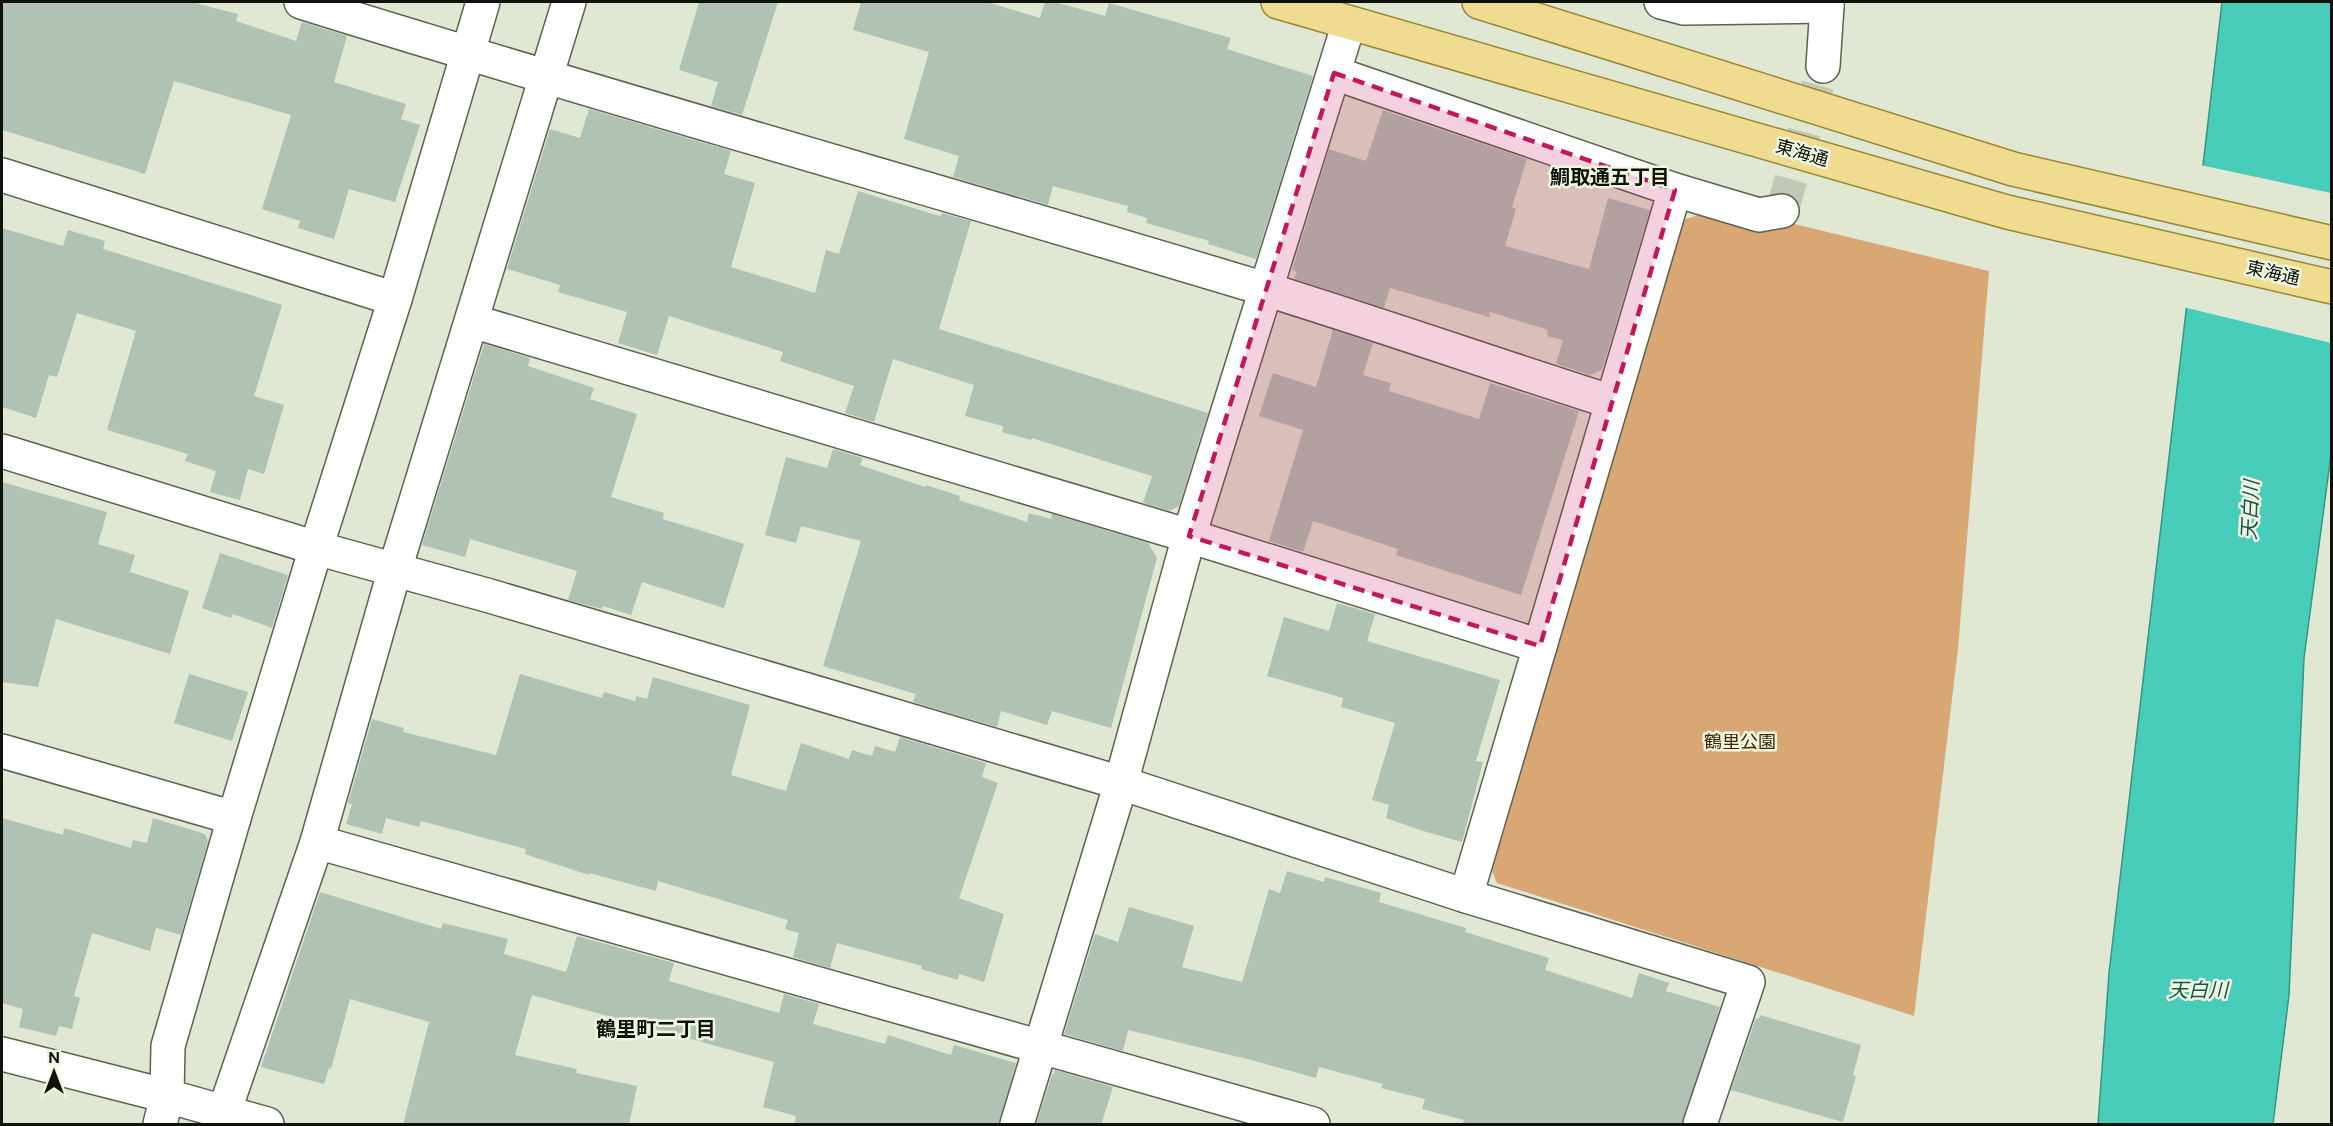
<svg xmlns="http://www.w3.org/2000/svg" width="2333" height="1126" font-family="'DM Sans','Noto Sans JP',sans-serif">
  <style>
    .green { fill: #d8a774 }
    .water { fill: #47cdb9; stroke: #369585; stroke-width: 1.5 }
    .pier { fill: #e0e8d3 }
    .building { fill: #afc2b3 }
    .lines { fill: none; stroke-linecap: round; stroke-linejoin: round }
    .minor-tunnel { stroke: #c1c8b5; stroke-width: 33; stroke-dasharray: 33 16; stroke-linecap: butt }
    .minor-casing { stroke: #5c6250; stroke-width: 36 }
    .primary-casing { stroke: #998633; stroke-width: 36 }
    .minor { stroke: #fff; stroke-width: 33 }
    .primary { stroke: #efdc91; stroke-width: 33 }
    .marked { fill: #c2185b; fill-opacity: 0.2; stroke: #c2185b; stroke-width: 4.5; stroke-dasharray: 12 8; stroke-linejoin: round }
    .labels { text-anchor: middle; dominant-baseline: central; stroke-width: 5; stroke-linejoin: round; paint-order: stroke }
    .street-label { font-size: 18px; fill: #0f120b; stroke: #eef6e1 }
    .park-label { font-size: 18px; fill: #3e2403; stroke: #eef6e1 }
    .neighbourhood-label { font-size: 20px; font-weight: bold; fill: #0f120b; stroke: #eef6e1 }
    .water-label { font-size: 20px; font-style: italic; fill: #1a5249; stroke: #eef6e1 }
  </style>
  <rect width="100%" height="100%" fill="#e0e8d3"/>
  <path class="green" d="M1699,215L1755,229L1790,223L1989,271L1958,649L1914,1016L1497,883L1489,864L1679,221Z"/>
  <path class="water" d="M2222,2H2331L2332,447L2304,658L2289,995L2273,1124H2098L2109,973Z"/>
  <path class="pier" d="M2200,165L2331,193V343L2183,307Z"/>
  <g class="building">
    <path d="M2,2H191L238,14L236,21L296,41L302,22L347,36L334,82L406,104L401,119L420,125L395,202L349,189L334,239L298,228L300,221L262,209L291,115L174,81L145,174L2,130Z"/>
    <path d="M699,2H778L742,115L711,106L718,82L679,70Z"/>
    <path d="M861,2H987L1040,18L1045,2H1055L1105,16L1109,3L1231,38L1227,49L1313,76L1256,259L1208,244L1209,241L1146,223L1147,218L1127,212L1128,206L1053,186L1048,205L953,177L959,156L904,139L929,52L853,30Z"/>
    <path d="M589,109L731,151L724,174L755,183L731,267L815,293L826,250L839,254L858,191L936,215L941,216L942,213L971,221L939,329L1208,413L1179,506L1170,511L1143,503L1152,476L1032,438L1031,440L1002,432L1003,426L965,416L974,385L893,359L874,422L845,413L854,386L780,361L783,352L669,316L657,355L618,343L627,312L558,292L560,285L507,269L550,129L580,138Z"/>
    <path d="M1383,110L1527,159L1512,207L1516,209L1505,246L1589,269L1608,198L1650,210L1602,370L1590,375L1556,364L1563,340L1547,336L1548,330L1490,312L1489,317L1390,288L1384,308L1294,279L1297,272L1292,270L1329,149L1366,161Z"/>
    <path d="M2,228L63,246L68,230L105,241L103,249L282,305L254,396L284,405L264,474L248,469L240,500L210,492L216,471L185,461L188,454L107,430L136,331L77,313L57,377L49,375L36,418L2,407Z"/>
    <path d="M1333,330L1373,343L1363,375L1391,383L1389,391L1479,419L1490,383L1579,411L1521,595L1396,555L1398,549L1313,521L1303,552L1269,541L1303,430L1259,416L1273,373L1316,387Z"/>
    <path d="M484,344L530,358L528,366L594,388L590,399L637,414L611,497L664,513L663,519L744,544L724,608L642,582L631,615L603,606L602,609L568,600L577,571L470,539L465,557L422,545Z"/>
    <path d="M833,449L863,458L860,465L925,487L926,485L960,496L959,500L1027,522L1029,513L1051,519L1052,514L1148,543L1157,558L1111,728L1052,711L1047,725L1001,711L997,727L913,702L916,694L823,666L861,541L801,526L796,543L765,535L786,457L827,468Z"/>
    <path d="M2,482L107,512L98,544L135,555L130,572L189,591L170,654L56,619L38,687L2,682Z"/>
    <path d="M220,553L288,575L272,628L233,614L231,618L202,608Z"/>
    <path d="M1337,603L1375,614L1367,641L1500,680L1476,761L1483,762L1462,842L1420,830L1386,818L1389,805L1372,800L1395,723L1341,707L1343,698L1267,676L1284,617L1329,631Z"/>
    <path d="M189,674L248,692L232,741L174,723Z"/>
    <path d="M520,674L602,698L604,692L635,701L636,696L647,699L653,677L750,705L731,775L786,791L801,743L849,759L852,750L872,756L875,746L895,752L900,737L986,763L982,777L998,783L959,898L1004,914L984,982L959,974L958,980L921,969L922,966L837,943L830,968L793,957L799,933L785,929L788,920L658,881L656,891L589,873V875L525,854L526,849L421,821L419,827L386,818L382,834L346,824L352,804L348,803L372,719L404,728L403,732L496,755Z"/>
    <path d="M2,818L63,835L64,828L131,848L133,840L147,843L153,818L205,834L208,841L181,935L156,928L150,951L92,933L74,996L80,998L72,1029L59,1026L56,1036L19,1027L23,1009L2,1003Z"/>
    <path d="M1287,871L1324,882L1325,877L1381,893L1379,902L1466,928L1465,932L1549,958L1545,970L1632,998L1639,973L1669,983L1666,991L1720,1007L1682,1125H1462L1464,1120L1422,1109L1425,1099L1381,1088L1383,1084L1319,1067L1316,1078L1251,1060L1128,1030L1123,1051L1064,1034L1095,934L1118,942L1129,907L1194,926L1182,967L1242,982L1269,889L1280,893Z"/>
    <path d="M320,892L441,929L443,923L508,939L504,954L566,972L577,936L674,963L669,981L779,1013L784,994L819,1004L813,1024L885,1044L888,1035L951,1055L954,1045L1016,1063L999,1125H794L796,1116L763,1107L774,1062L532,995L515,1055L577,1069L576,1073L637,1086L629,1125H403L429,1022L350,999L331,1069L329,1068L324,1084L261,1067Z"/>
    <path d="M1760,1015L1861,1045L1853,1075L1856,1076L1843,1122L1731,1090L1756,1018L1759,1019Z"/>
    <path d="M1055,1070L1113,1087L1101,1125H1036L1052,1074H1054Z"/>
  </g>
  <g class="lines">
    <path class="minor-tunnel" d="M1782,211L1823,66"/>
    <g class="minor-casing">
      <g id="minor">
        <path d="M301,2C621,102 944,192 1265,289C1381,325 1496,365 1612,402"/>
        <path d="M1661,2L1684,8L1827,6V2"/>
        <path d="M1823,66L1827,6"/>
        <path d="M1334,73L1675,190L1466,896"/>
        <path d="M2,175L395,299"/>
        <path d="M1675,190L1759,215L1782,211"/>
        <path d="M472,321L1189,536L1540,646"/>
        <path d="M2,451L316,548L490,596L1121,783L1466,896L1748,982L1700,1124"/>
        <path d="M2,751L234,818"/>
        <path d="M317,842L1313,1124"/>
        <path d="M2,1054L167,1096L267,1124"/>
        <path d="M160,1124L167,1096L168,1046L234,818L316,548L395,299L483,2"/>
        <path d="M220,1124L317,842L395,569L569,2"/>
        <path d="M1017,1124L1121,783L1189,536L1349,23"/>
      </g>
    </g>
    <g class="primary-casing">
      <g id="primary">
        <path d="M1278,2L2007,212L2332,287"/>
        <path d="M1479,2L2013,169L2332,243"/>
      </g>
    </g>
    <use href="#minor" class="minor"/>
    <use href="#primary" class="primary"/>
  </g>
  <path class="marked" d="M1334,73L1675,190L1540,646L1189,536Z"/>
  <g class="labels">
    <g class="street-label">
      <text transform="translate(1802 153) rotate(16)">東海通</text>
      <text transform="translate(2273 273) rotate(13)">東海通</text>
    </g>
    <g class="park-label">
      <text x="1740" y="742">鶴里公園</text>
    </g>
    <g class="neighbourhood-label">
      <text x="1610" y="177">鯛取通五丁目</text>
      <text x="656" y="1029">鶴里町二丁目</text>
    </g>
    <g class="water-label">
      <text transform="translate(2250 510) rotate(-87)">天白川</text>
      <text x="2198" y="990">天白川</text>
    </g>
  </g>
  <rect width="2333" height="1126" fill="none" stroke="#0f120b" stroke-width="6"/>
  <g transform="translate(54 1072)" stroke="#eef6e1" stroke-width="4.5" paint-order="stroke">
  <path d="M0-4.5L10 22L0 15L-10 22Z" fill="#0f120b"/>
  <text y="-9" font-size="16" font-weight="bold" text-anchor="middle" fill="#0f120b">N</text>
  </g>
</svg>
